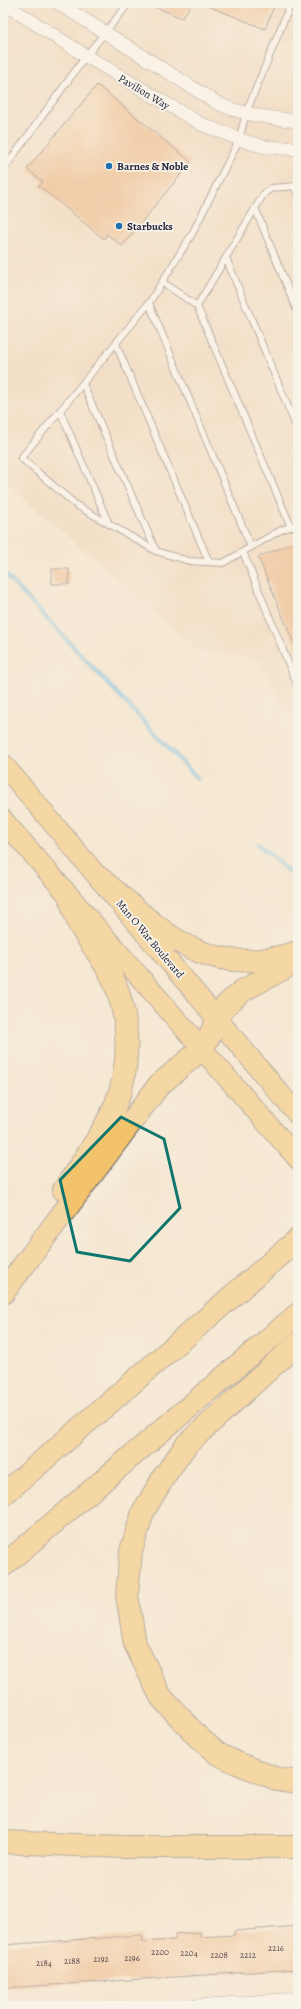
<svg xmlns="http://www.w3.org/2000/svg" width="301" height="2009" font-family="Alegreya,serif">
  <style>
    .built { fill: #f0d6bc }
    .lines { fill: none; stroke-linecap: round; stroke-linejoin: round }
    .stream { stroke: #6abae5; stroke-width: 4.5 }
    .building { fill: #edad78 }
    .service-casing { stroke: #6c6770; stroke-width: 8 }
    .minor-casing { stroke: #6c6770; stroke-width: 14 }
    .primary-casing { stroke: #6c6770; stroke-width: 22 }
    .motorway-casing { stroke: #6c6770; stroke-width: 24 }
    .service { stroke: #fff; stroke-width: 6 }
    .minor { stroke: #fff; stroke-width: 13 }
    .primary { stroke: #f2c36a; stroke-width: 20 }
    .motorway { stroke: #f2c36a; stroke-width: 22 }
    .marked { fill: none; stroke: #0f766e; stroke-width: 3; stroke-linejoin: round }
    .poi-dot { fill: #1f6fb2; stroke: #f7f3e8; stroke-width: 1.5 }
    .labels { text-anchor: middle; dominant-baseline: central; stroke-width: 3.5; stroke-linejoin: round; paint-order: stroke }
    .number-label { font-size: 9px; fill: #55454a }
    .street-label { font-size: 11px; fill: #22223b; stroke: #f7f3e8 }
    .poi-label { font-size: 11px; font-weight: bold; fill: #22223b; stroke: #f7f3e8; text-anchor: start }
  </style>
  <rect width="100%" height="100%" fill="#f7f3e8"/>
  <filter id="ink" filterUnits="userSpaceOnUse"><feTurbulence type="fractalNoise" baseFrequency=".025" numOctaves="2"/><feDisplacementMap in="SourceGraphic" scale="8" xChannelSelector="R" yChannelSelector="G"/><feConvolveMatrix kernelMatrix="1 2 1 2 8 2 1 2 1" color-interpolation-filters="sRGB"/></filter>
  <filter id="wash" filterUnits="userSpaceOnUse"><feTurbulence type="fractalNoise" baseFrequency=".012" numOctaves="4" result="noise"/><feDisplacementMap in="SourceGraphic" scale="16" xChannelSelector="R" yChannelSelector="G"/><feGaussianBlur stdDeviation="0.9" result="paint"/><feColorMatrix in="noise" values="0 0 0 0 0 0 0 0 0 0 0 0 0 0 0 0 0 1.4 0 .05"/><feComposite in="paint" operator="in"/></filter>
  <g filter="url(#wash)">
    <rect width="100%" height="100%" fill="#f5e7d2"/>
    <path class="built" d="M3,3H298V739L259,659L198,650L3,480Z"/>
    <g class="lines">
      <g class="stream">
        <path d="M3,572L197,778"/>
        <path d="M258,844L289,872"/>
      </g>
    </g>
    <g id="blocks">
      <g class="building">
        <path d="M146,3H192L182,18Z"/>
        <path d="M201,3H275L265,29Z"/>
        <path d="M97,85L191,162L122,246L107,234L104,239L39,186L43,182L27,169Z"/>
        <path d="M298,541V653L258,557Z"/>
        <rect x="52" y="569" width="17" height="15"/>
        <path d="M298,1926V1969L4,1988L3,1945L142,1935L143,1942L175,1940V1934L200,1932V1937L235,1935L234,1931Z"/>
      </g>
    </g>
  </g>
  <g filter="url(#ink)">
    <use href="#blocks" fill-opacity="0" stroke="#6c6770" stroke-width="1"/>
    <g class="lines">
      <g class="service-casing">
        <g id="service">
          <path d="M291,3L246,113L239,140L192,234L149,303L21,458L76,505L156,551L189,561L223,563L281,530L298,524"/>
          <path d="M3,170L86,56L129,3"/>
          <path d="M294,186L298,195"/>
          <path d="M255,208L298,313"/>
          <path d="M226,258L298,431"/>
          <path d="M162,282L197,306L291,527"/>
          <path d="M149,303L251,547"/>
          <path d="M197,306L263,195L271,188L298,186"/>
          <path d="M116,344L209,562"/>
          <path d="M83,384L156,551"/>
          <path d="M60,411L109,524"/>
          <path d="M243,552L298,687"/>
        </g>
      </g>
      <g class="minor-casing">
        <g id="minor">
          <path d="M3,3L86,56L201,124L247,142L266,147L298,149"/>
          <path d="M58,3L217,103C242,115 270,118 298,121"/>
          <path d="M194,2006L298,1999"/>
        </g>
      </g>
      <g class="primary-casing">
        <g id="primary">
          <path d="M3,764L298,1115"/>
          <path d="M3,820L298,1159"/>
        </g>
      </g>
      <g class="motorway-casing">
        <g id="motorway">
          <path d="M100,878C164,933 205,981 298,952"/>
          <path d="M64,1190C81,1163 102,1136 115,1106C131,1068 130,1019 114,981C105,961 91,945 80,926C76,918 73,907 70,898"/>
          <path d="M3,1293L159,1085L203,1048L225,1006L242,991L298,961"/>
          <path d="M298,1343L187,1444L165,1475L143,1512L131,1551L127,1595L135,1644L161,1697L198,1737L218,1754L237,1763L277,1779L298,1782"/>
          <path d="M3,1495L298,1239"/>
          <path d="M3,1566L298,1314"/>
          <path d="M3,1842L124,1847H298"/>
        </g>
      </g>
      <use href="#service" class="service"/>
      <use href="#minor" class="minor"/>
      <use href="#primary" class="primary"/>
      <use href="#motorway" class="motorway"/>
    </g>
  </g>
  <path d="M0 0H301V2009H0ZM121,1117L164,1139L180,1208L130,1261L77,1252L60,1180Z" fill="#f5e7d2" fill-opacity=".55" fill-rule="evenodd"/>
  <path class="marked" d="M121,1117L164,1139L180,1208L130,1261L77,1252L60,1180Z"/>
  <g class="poi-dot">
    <circle cx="109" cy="166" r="4"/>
    <circle cx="119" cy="226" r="4"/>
  </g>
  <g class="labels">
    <g class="number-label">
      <text x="276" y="1948">2216</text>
      <text x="160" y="1952">2200</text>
      <text x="189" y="1953">2204</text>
      <text x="219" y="1955">2208</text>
      <text x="248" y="1955">2212</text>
      <text x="132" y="1958">2196</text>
      <text x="101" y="1959">2192</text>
      <text x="72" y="1961">2188</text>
      <text x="44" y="1963">2184</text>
    </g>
    <g class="street-label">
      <text transform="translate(144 92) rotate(31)">Pavilion Way</text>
      <text transform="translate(150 939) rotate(50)">Man O War Boulevard</text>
    </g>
    <g class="poi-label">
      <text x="117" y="166">Barnes &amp; Noble</text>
      <text x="127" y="226">Starbucks</text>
    </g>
  </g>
  <rect width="301" height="2009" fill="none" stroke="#f7f3e8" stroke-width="16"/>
</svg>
